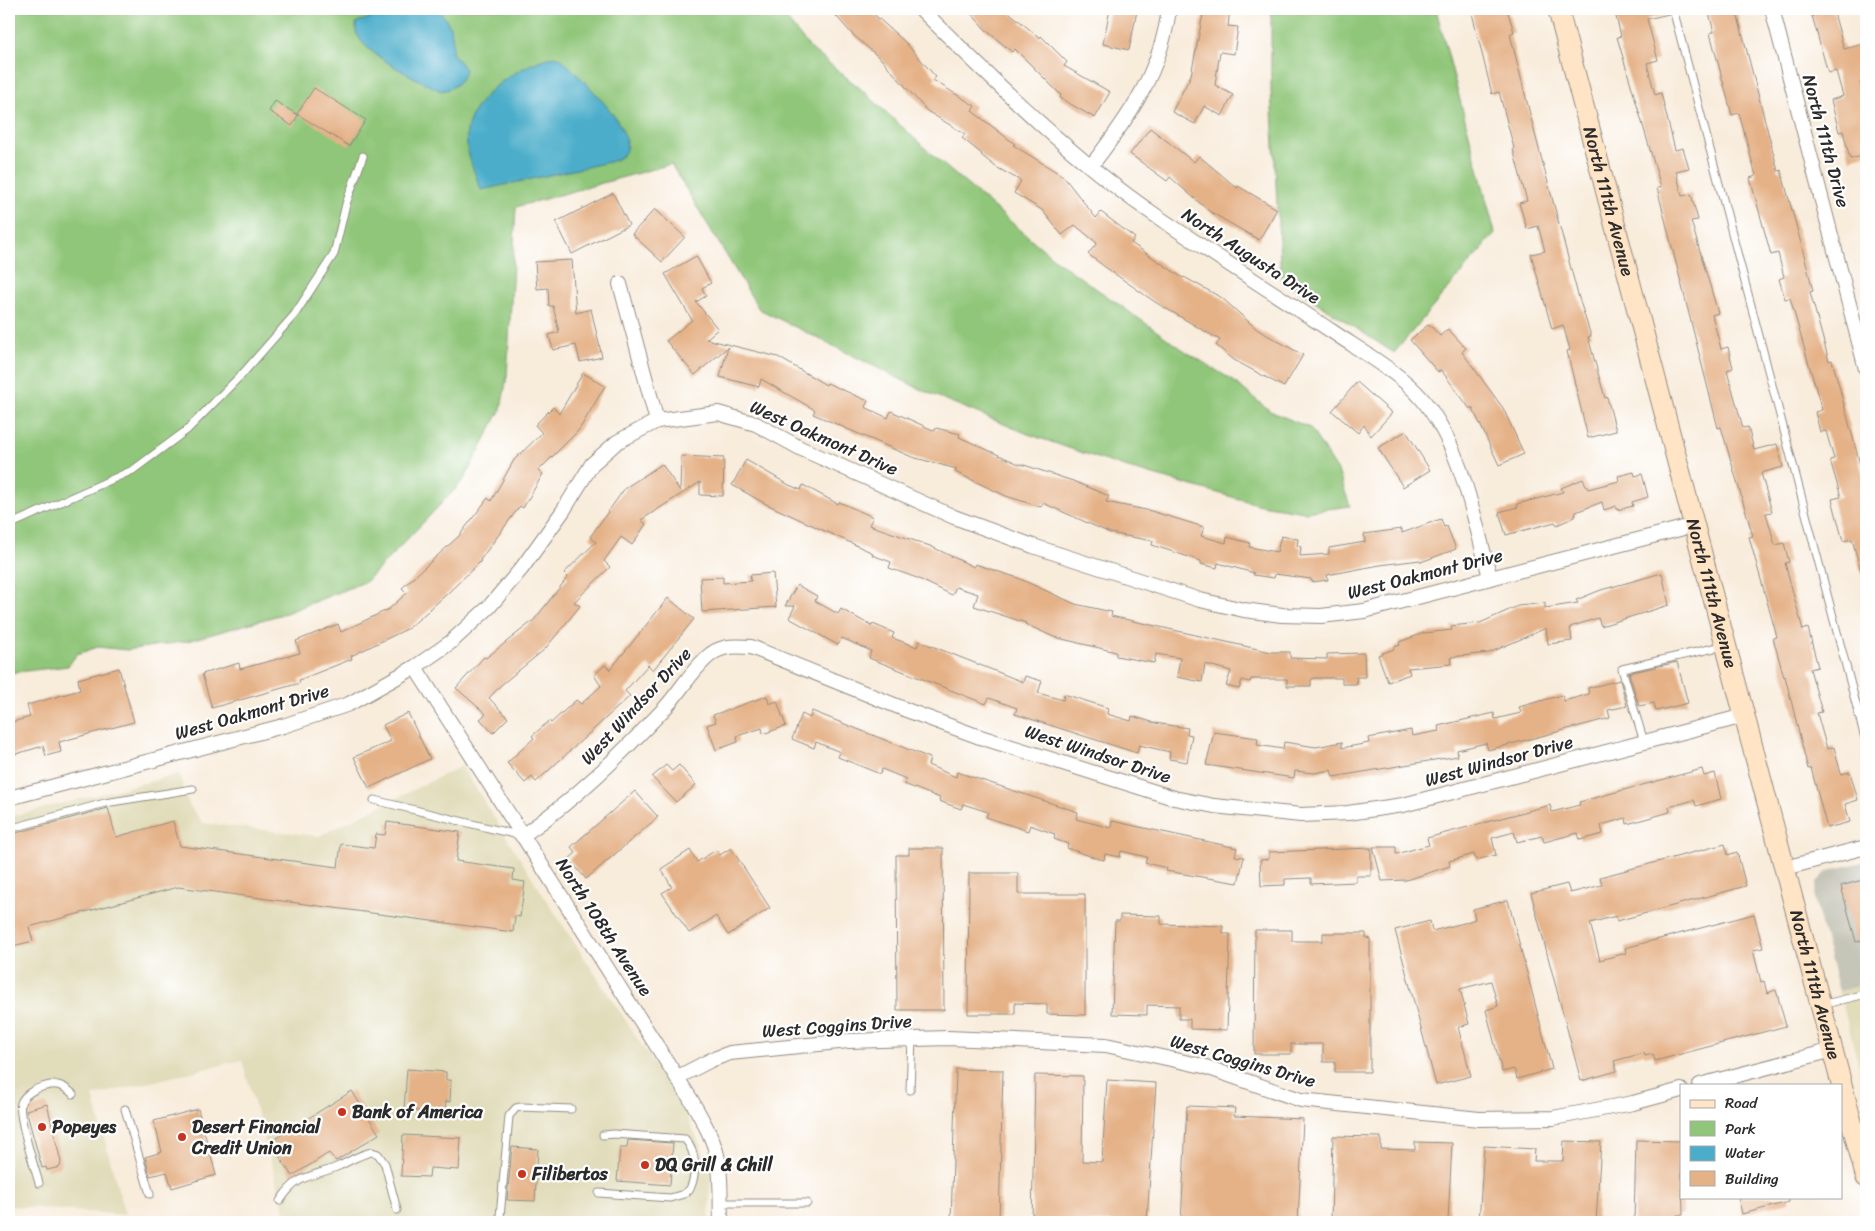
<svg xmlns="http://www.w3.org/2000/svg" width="1875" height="1231" font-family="Sriracha,sans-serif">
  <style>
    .built { fill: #e1dcba }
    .industrial { fill: #c5c5b8 }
    .green { fill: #90c679; stroke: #5e7852 }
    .water { fill: #4badca; stroke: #3b6c7a }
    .building { fill: #e5b288 }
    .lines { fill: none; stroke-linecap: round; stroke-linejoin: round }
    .lane-casing { stroke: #928c83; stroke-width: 9 }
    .street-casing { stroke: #928c83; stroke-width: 16 }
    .secondary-casing { stroke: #928c83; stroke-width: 22 }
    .lane { stroke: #fff; stroke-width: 7 }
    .street { stroke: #fff; stroke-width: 14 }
    .secondary { stroke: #ffe4c6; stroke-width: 20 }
    .poi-dot { fill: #c8321e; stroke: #fff; stroke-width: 2 }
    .labels { text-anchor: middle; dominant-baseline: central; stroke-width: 4.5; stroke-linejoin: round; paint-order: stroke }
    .street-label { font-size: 18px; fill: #2b2b2b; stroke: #fff }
    .poi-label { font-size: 18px; font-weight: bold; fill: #2b2b2b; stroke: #fff; text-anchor: start }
  </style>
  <rect width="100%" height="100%" fill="#fff"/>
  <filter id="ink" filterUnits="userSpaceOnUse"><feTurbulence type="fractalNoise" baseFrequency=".02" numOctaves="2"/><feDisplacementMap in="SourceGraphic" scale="10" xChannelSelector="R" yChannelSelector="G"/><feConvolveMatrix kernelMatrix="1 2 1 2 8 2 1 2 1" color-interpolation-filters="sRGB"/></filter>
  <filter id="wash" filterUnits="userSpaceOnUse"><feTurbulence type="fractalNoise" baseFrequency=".0096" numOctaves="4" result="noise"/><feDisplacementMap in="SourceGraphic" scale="20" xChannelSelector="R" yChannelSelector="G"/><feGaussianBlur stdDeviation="1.12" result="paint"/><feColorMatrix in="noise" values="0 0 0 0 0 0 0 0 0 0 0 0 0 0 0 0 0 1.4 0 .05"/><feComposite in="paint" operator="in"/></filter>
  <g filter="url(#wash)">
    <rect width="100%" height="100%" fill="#f8ecdb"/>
    <g class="built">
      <path d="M462,766L545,898L683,1108L701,1146L711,1174L709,1222H288L242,1060L93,1096L125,1215L9,1206V817L179,774L189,805L203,823L319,836Z"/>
      <path d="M1866,984V1093L1839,991Z"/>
    </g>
    <path class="industrial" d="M1866,861V984L1839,991L1814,898L1818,881L1828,871Z"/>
    <g class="green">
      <path d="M9,9H778L810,48L861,89L938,160L1057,261L1185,351L1232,380L1270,411L1310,428L1338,471L1350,506L1305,512L1261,505L1121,466L1028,434L924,391L759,309L671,164L516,207L507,377L501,409L463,481L367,581L286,613L188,641L127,650L98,647L77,654L68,666L9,673Z"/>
      <path d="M1271,9H1436L1495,233L1394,353L1281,279L1271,90Z"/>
    </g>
    <g class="water">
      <path d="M398,9H437C450,21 455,35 452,53L465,69C464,81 453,89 441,91C422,81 345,48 357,22Z"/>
      <path d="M554,56L561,58C576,74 637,128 625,152C622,158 615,160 609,162L481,190C475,173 464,150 467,131C473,93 521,65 554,56Z"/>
    </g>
    <g id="blocks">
      <g class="building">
        <path d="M830,9H868L905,42L936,77L933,80L975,106L972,111L1015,144L1013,145L1063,176L1096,218L1101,212L1135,238L1131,243L1183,278L1184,277L1222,298L1258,330L1303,355L1284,387L1234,360L1216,345L1220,340L1155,302L1105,267L1088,254L1097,243L1075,225L1062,235L1042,210L1014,193L1021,181L996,167L981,155L982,154L962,138L965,134L927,111L882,60L851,33Z"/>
        <path d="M967,9H1005L1040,38L1041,36L1067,62L1064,66L1110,92L1095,118L1060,98L1061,95L1015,49L1012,52L986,30Z"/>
        <path d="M1110,9L1137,11L1129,50L1103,44Z"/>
        <path d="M1204,9H1230L1228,26L1238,27L1234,54L1220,52L1215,85L1233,95L1222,116L1204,106L1195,124L1172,112L1191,75Z"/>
        <path d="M1471,9H1507L1514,32L1510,34L1535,134L1578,295L1591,336L1588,337L1605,398L1607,397L1616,431L1588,438L1567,351L1570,350L1563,325L1552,329L1531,254L1545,251L1538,226L1527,229L1519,203L1527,201L1513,149L1514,148L1499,92L1492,94Z"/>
        <path d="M1614,9H1668L1669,14L1647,19L1658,60L1647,63L1655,95L1661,93L1675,150L1683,148L1689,168L1676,171L1682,196L1691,194L1698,220L1691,221L1718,313L1712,315L1721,349L1728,347L1733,368L1727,370L1743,428L1748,427L1754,450L1777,444L1783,467L1761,473L1772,512L1766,513L1775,545L1784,543L1789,562L1785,563L1803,630L1808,628L1818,667L1810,669L1822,712L1817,713L1827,749L1834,747L1841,774L1850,772L1858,800L1845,804L1850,822L1827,828L1811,768L1808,769L1785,676L1784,677L1773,638L1777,637L1749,537L1753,536L1721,427L1718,428L1657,188L1661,187L1617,37L1621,36Z"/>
        <path d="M1708,9H1736L1778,171L1781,170L1802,247L1813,291L1810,292L1829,361L1832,360L1864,479L1866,491V574L1862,575L1852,539L1843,541L1832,499L1841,497L1830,460L1834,459L1826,431L1820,432L1815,412L1822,410L1790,298L1785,299L1779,279L1784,277L1778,253L1771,255L1750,178L1756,176L1739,113L1732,115L1710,33L1714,32Z"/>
        <path d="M1823,9H1833L1844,49L1863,44L1866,54V80L1860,82L1866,106V155L1850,159L1843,131L1839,132L1831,100L1843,96L1836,71L1828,73L1811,12Z"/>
        <path d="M314,88L366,120L349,146L297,114Z"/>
        <path d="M275,101L298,115L292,126L269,111Z"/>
        <path d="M1150,128L1194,162L1199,156L1237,188L1238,186L1277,209L1259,240L1209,211L1170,177L1167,181L1130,154Z"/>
        <path d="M613,193L629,225L572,254L556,222Z"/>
        <path d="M655,209L685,237L662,262L632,234Z"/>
        <path d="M696,256L711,283L702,288L706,296L696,302L718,329L706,339L778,357L826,385L827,383L868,401L865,407L888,418L891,411L935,431L936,428L960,434L959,437L1021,465V464L1073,481L1109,496L1106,502L1151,511L1204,527L1201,536L1226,543L1227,537L1250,543L1249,547L1277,552L1281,536L1298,539L1297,546L1301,547L1300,556L1329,554V548L1365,542L1364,534L1402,529V533L1441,519L1444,527L1447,526L1456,549L1421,562L1420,560L1380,565L1327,575L1328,580L1312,582L1311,579L1275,574L1274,578L1253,575L1254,573L1218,563L1217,568L1201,564V561L1152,545L1153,541L1110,533L1043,503L1041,507L1006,496L955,472L957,469L912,457L813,414L815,410L761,379L759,387L720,377L728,347L695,375L666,341L692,320L665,274Z"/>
        <path d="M572,260L576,313L591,309L602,357L580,362L576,345L553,350L549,335L559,332L553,306H549L548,288L537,289L535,262Z"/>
        <path d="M1429,324L1440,336L1448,329L1466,348L1462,352L1503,408L1524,454L1499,465L1472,407L1470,409L1441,370L1438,372L1410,340Z"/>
        <path d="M583,373L605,386L579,430L538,471L543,474L523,508L520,506L480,560L481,561L448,593L409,628L351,656L352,659L299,680L300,683L212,708L202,674L239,663L240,669L300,653L296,641L338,624L341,632L389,609L407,593L402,588L459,536L488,498L491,501L514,460L542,433L535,425L553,407L559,414Z"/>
        <path d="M1357,382L1392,413L1371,436L1364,425L1358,433L1332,411Z"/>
        <path d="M1406,431L1430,470L1403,487L1378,448Z"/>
        <path d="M681,456L724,458L723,496L700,495V482L641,520L646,524L632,545L621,537L604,561L610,567L574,602L580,606L545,649L501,685L489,698L508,718L493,733L480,719L486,714L456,688L484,657L486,658L534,620L568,577L564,573L596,542L590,537L625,488L662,464L680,491Z"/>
        <path d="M746,460L789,485L801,490L803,485L838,504L839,502L873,517L869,525L930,546L974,567L975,564L1018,578L1075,604L1112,612L1111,616L1271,652H1290V658L1327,659V654L1364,653L1365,677H1356L1357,684H1342V678H1313L1311,680V686H1287V679H1251L1250,682L1242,680L1239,689L1226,686L1231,671L1205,664L1202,682L1177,677L1180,658L1156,654L1154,663L1116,656V652L1054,637L1025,624L1026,623L974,606L978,594L956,587L952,595L917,578L889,568L891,562L872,555L873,553L766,504L732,485Z"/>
        <path d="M1634,472L1635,476L1642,474L1648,497L1632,502L1633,506L1617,510L1616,506L1604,510L1602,502L1576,512L1575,517L1557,525L1555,522L1506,535L1499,512L1518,507L1517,504L1563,492L1561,488L1583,479L1588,489L1619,481L1618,476Z"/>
        <path d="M773,573L776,607L702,612L700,578L723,577V583L751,581L750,575Z"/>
        <path d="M1662,573L1669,605L1601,626L1598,618L1570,627L1572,641L1548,644L1546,628L1489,653L1451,657L1452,664L1408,668L1410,674L1388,682L1378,655L1394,649V647L1400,645L1399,642L1424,633L1452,630L1451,626L1480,623L1518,606L1545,603V608L1578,603L1576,600L1601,590Z"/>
        <path d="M797,585L817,596L815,601L838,614L841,609L872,626L873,624L894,633L892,638L917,647L919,641L1023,682L1025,676L1042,681L1038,693L1063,700L1064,694L1108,708L1107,714L1131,721L1132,716L1155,723L1188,728L1187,734L1192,735L1187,762L1169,759L1170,752L1139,745L1137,753L1015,714L1017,708L989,698L986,704L869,658L871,651L842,638L838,645L789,618L795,606H785Z"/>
        <path d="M668,598L694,619L653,670L648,665L625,691L630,696L536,782L532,777L525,783L507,763L534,738L532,736L549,721L551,723L576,700L581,704L601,686L594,675L605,665L610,670Z"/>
        <path d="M1677,662L1688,703L1656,711L1654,703L1639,706L1629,673Z"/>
        <path d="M119,668L134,722L59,742L61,752L46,756L43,746L9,756V723L30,717L27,705L80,690L78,679Z"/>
        <path d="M1620,680L1627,706L1608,710L1610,718L1488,750L1486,743L1457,750L1458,756L1333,777L1331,770L1314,773L1295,771L1294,778L1206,765L1214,732L1258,738L1257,745L1283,749L1284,742L1316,747L1342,742V748L1369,743L1368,738L1411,730L1412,736L1439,731L1438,726L1494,713L1495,719L1521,713L1519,707L1562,695L1564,701L1589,694L1588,688Z"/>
        <path d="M767,696L769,704L777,701L786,726L763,734L762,728L737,736L738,742L716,750L707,725L716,722L713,715Z"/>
        <path d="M812,711L930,758L928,765L956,777L957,772L1078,812L1076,819L1111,828L1112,821L1237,848L1235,856L1244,857L1238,883L1166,871L1167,868L1145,863L1147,857L1121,851L1120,857L1105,854L1104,860L1096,858L1067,848L1068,844L1054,839L1055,834L1030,825L1028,831L986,817L988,812L963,804L961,809L939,801L940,798L904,784L906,779L882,769L880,774L838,757L840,752L816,742L814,748L792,739L802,714L810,718Z"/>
        <path d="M408,713L430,759L369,788L354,757L391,741L383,725Z"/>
        <path d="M666,765L672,771L679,765L696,785L676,802L652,777Z"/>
        <path d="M1702,769L1704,776L1715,773L1721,799L1696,806L1694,800L1669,807L1670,812L1627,824L1626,818L1601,825L1603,834L1580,840L1578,833L1544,842L1542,836L1517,842L1514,832L1492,838L1496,855L1476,860L1474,854L1449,861L1450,866L1406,880L1382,881L1373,847H1396V854L1429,845L1427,838L1550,805L1552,812L1580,805L1579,802Z"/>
        <path d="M635,791L658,817L586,879L569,859L576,853L571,847Z"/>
        <path d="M108,808L116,837L173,821L180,846L338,867L341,844L374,848L376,834L385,835L387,822L460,832L456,861L514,869L513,880L525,882L520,917L515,916L513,932L178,887L29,927L33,941L9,947V835Z"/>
        <path d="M1725,844L1728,855L1737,852L1746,886L1617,921L1616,916L1590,923L1600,960L1626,953L1625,948L1754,914L1763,948L1753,950L1761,982L1764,981L1767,993L1776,990L1786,1026L1655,1061L1653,1054L1645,1056L1644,1053L1614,1061L1617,1071L1581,1081L1531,893L1567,884L1570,893L1602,885L1600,877Z"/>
        <path d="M731,848L770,908L728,935L716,916L689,933L662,893L672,887L661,869L690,850L697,862L716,850L720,855Z"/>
        <path d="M909,848H943L944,1010H897L896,855H909Z"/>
        <path d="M1371,848V876H1356V882L1311,884V878L1285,879V885L1261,886L1260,860L1269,859V852Z"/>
        <path d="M969,873H1018V894H1085V1015L1047,1014V1004L1015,1003V1014H968Z"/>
        <path d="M1866,879V939L1856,942L1841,886Z"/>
        <path d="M1508,900L1552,1069L1517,1079L1514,1069L1502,1072L1486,1010L1498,1006L1491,981L1460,989L1469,1024L1458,1027L1471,1076L1436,1085L1395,930L1430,921L1432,931L1464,923L1475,919L1473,909Z"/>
        <path d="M1120,915L1161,916V924L1223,926V934H1230L1227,1030L1190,1029V1019H1179V1006L1147,1005V1015L1112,1014L1115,921H1120Z"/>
        <path d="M1255,930H1292V941H1323V933H1366V938L1370,939V1072H1335V1062H1323V1044H1291V1054H1254Z"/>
        <path d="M407,1069L446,1072V1080H451L450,1102L446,1101L445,1113L404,1110Z"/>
        <path d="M956,1069L1003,1070L999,1222L951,1221Z"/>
        <path d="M1035,1075L1083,1076L1082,1161L1102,1162L1107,1080L1156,1083L1147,1222H1032Z"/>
        <path d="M352,1091L379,1134L336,1161L329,1153L292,1176L270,1142Z"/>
        <path d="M47,1104L61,1162L60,1167L47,1170L46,1167L42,1168L26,1110Z"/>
        <path d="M1187,1106L1235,1108L1234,1116L1303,1119L1298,1222H1181Z"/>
        <path d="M198,1109L216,1175L172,1188L167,1172L150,1176L145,1157L162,1152L154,1121Z"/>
        <path d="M403,1135L461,1138L459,1170L430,1168L429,1177L401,1176Z"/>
        <path d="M1333,1136L1381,1137V1149L1415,1150V1142L1452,1143L1448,1222H1331Z"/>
        <path d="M628,1140L673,1143L670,1185L617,1181L620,1148H627Z"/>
        <path d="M1636,1140L1681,1141L1683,1215H1677V1222H1634Z"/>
        <path d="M1564,1141L1601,1142L1596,1222H1479L1484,1146L1535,1149L1534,1161H1563Z"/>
        <path d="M512,1147L538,1149L535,1201L507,1200Z"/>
        <path d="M1738,1197H1789V1202L1742,1214Z"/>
      </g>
    </g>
  </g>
  <g filter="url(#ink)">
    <use href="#blocks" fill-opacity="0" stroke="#928c83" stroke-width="1"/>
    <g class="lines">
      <g class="lane-casing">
        <g id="lane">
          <path d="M1673,9L1866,742"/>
          <path d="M9,525L133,470L187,430L245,371L295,314L334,254L346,204L363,156"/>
          <path d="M1644,742L1622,669L1723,646"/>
          <path d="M374,800L522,836"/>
          <path d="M9,829L105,803L193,789"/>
          <path d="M1821,1005L1866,994"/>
          <path d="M910,1090L912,1039"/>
          <path d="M125,1109L150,1194"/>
          <path d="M39,1183C35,1169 17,1114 21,1103C24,1095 34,1089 42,1087C56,1083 62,1084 73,1094"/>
          <path d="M599,1193L670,1198L684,1194L690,1189C697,1173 697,1153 685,1139L614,1134L603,1135"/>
          <path d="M280,1201C299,1172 312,1178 339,1166C350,1161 360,1154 372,1152L378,1154L385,1164L397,1210"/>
          <path d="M720,1203H807"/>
          <path d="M500,1217L509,1116L516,1108L521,1107L571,1109"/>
        </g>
      </g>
      <g class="street-casing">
        <g id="street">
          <path d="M921,9C995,82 1070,157 1155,215C1214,255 1274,293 1333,332C1361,351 1402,374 1423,400C1463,450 1473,516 1490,577"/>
          <path d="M1772,9L1866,369"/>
          <path d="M1091,166C1129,117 1161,72 1169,9"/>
          <path d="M620,284L657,421"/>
          <path d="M415,667L690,1098C700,1116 712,1135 717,1155C722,1177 720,1200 721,1222"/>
          <path d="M9,798L283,726L349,704L415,667L451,642L489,607L522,568L563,511L592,464L617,442L657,421L718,413L756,424L802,449L954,517L1033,546L1200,600L1244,610L1282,615L1321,616L1364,611L1695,525"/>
          <path d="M522,836C577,798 618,757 664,709C680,692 692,669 711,654C723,645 738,646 751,647L909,711L977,736L1174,798L1214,806L1301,815L1348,813L1403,805L1744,716"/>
          <path d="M1785,868L1866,847"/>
          <path d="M678,1077L711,1060L730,1053L848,1041L948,1038L1106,1045L1203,1066L1301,1100L1479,1119L1553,1118L1633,1103L1681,1090"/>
          <path d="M1700,1085L1833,1050"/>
        </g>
      </g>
      <g class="secondary-casing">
        <g id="secondary">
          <path id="s1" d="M1558,9L1866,1177"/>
        </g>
      </g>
      <use href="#lane" class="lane"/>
      <use href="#street" class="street"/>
      <use href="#secondary" class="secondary"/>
    </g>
  </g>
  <g class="poi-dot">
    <circle cx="342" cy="1112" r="5"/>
    <circle cx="42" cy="1127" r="5"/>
    <circle cx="182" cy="1137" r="5"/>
    <circle cx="645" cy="1165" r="5"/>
    <circle cx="522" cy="1174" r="5"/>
  </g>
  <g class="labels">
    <g class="street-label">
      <text transform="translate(1826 141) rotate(75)">North 111th Drive</text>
      <text stroke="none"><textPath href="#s1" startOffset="199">North 111th Avenue</textPath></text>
      <text transform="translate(1251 256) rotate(33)">North Augusta Drive</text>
      <text transform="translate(824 438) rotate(24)">West Oakmont Drive</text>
      <text transform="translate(1425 574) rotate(-14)">West Oakmont Drive</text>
      <text stroke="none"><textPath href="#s1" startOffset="604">North 111th Avenue</textPath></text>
      <text transform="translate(636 706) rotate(-47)">West Windsor Drive</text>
      <text transform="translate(252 712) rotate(-16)">West Oakmont Drive</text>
      <text transform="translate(1098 754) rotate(18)">West Windsor Drive</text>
      <text transform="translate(1499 761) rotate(-15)">West Windsor Drive</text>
      <text transform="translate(604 927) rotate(57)">North 108th Avenue</text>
      <text stroke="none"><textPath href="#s1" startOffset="1009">North 111th Avenue</textPath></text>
      <text transform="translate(837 1026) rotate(-4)">West Coggins Drive</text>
      <text transform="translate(1243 1061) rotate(16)">West Coggins Drive</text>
    </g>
    <g class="poi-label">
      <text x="352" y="1112">Bank of America</text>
      <text x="52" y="1127">Popeyes</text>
      <text x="192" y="1127">Desert Financial<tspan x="192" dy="21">Credit Union</tspan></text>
      <text x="655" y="1165">DQ Grill &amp; Chill</text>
      <text x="532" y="1174">Filibertos</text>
    </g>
  </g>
  <rect width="1875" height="1231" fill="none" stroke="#fff" stroke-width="30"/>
  <rect x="1680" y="1084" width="162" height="115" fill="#ffffff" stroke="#aaaaaa"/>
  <rect x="1690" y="1100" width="25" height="8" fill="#ffe4c6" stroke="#aaaaaa"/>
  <text x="1725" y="1108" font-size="15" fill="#2b2b2b">Road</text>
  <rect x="1690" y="1121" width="25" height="15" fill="#90c679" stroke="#aaaaaa"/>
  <text x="1725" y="1134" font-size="15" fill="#2b2b2b">Park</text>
  <rect x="1690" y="1146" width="25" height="15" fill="#4badca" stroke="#aaaaaa"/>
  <text x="1725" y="1158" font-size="15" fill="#2b2b2b">Water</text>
  <rect x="1690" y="1171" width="25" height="15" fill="#e5b288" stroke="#aaaaaa"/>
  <text x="1725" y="1184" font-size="15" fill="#2b2b2b">Building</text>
</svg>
